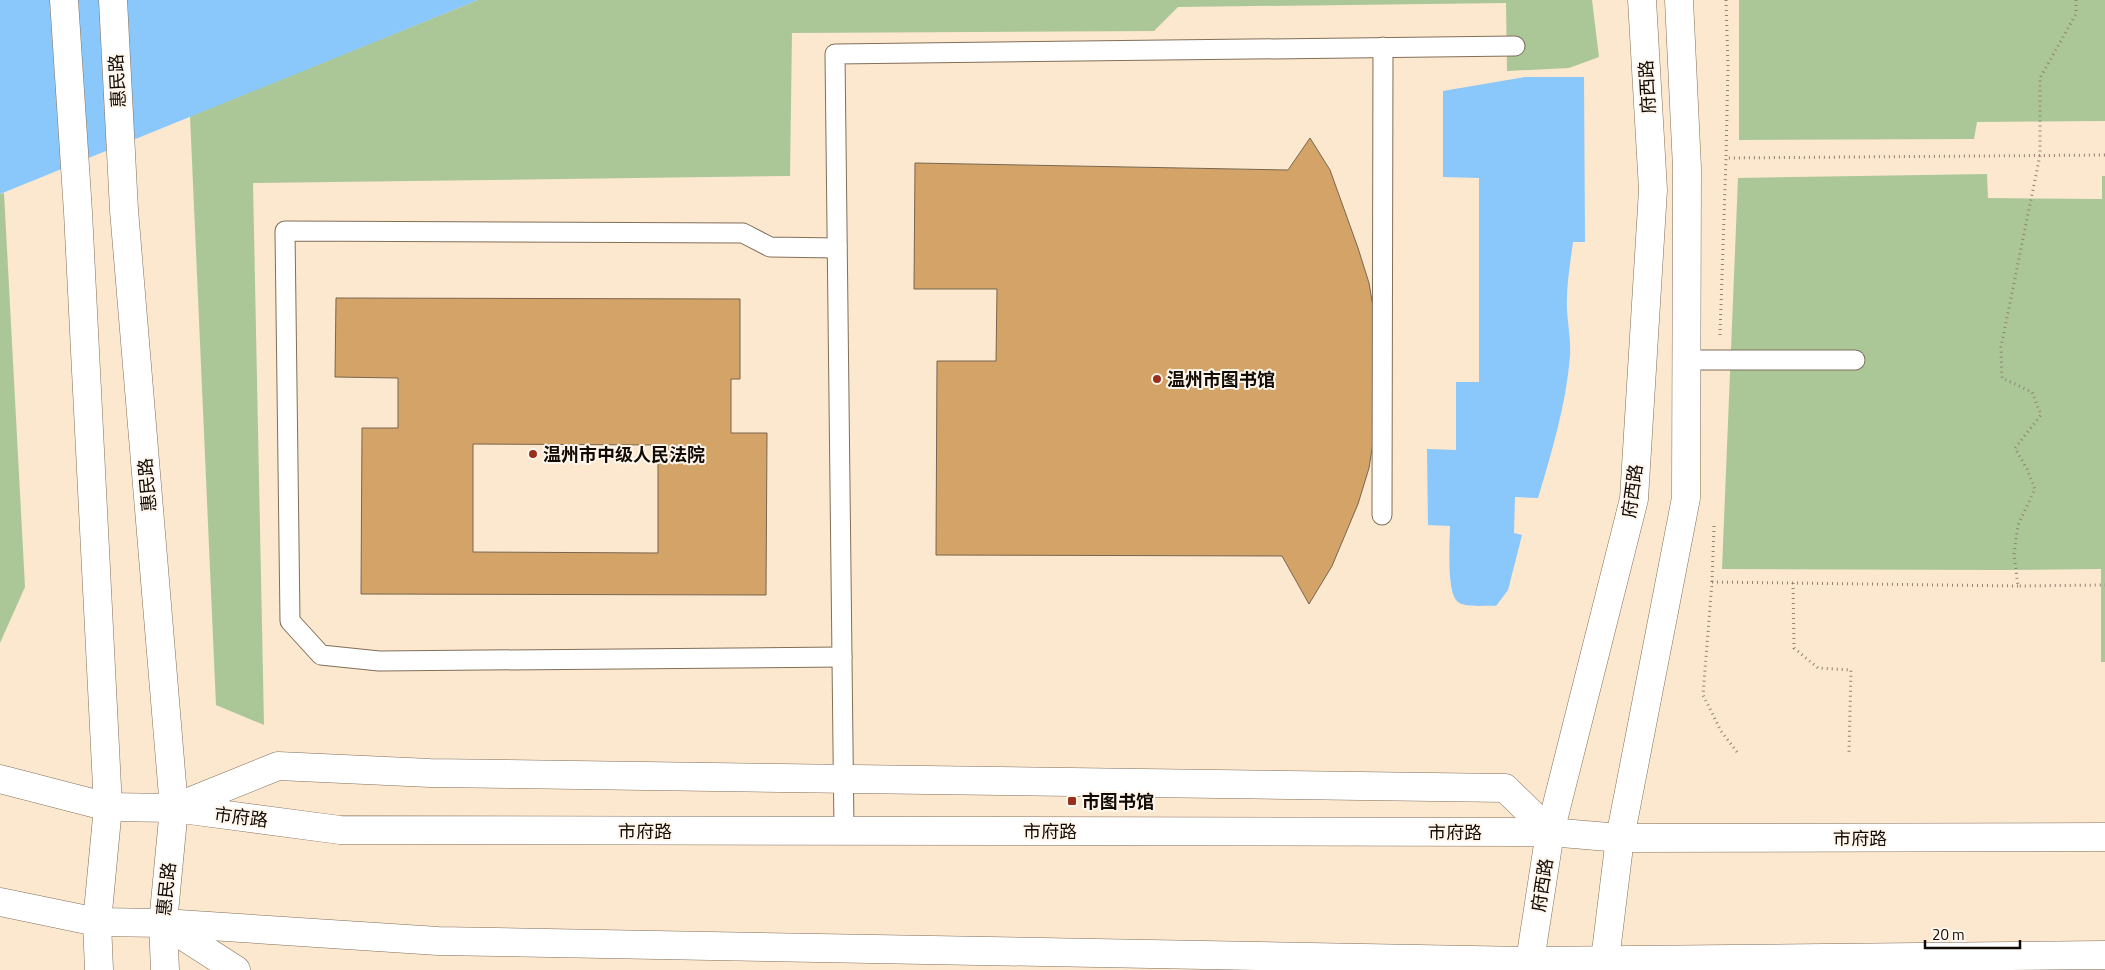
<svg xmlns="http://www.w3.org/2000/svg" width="2105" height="970" font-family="'Titillium Web','Noto Sans SC',sans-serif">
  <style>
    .green { fill: #abc798 }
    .water { fill: #8ac8fb }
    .building { fill: #d4a367; stroke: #786650; fill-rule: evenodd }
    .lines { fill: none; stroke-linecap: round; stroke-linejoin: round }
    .service-casing { stroke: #816f59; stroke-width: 21 }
    .minor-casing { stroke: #816f59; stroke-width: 29 }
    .tertiary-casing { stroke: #816f59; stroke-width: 29 }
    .secondary-casing { stroke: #816f59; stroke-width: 29 }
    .path { stroke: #918272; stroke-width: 3; stroke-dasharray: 1 4; stroke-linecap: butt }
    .service { stroke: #fff; stroke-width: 19 }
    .minor { stroke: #fff; stroke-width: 28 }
    .tertiary { stroke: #fff; stroke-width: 28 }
    .secondary { stroke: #fff; stroke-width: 28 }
    .poi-dot { fill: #982f1a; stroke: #fff7ed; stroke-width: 2 }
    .labels { text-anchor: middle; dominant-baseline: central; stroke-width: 4; stroke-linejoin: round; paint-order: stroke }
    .street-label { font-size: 18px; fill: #120b04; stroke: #fff7ed }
    .poi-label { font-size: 18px; font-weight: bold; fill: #120b04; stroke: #fff7ed; text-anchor: start }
  </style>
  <rect width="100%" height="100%" fill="#fce7cf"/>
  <g class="green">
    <path d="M478,0H1592L1599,57L1569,68L1507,71L1506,3L1178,7L1154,31L792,33L790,176L253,183L264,725L216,705L190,116Z"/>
    <path d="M1739,0H2105V121L1977,122L1974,139L1739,140Z"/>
    <path d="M1987,174L1988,198L2102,199V176H2105V662H2101V569L2001,570L1722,569L1738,178Z"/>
    <path d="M4,193L25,587L0,643V194Z"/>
  </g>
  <g class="water">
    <path d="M0,0H478L0,194Z"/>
    <path d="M1525,77H1584L1585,242H1573C1570,265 1566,287 1567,310C1568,326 1571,341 1570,356C1566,405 1552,451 1538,498L1515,497L1514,533L1522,535L1508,590L1496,606C1486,605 1466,608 1458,602C1446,593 1450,540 1450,526L1428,525L1427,449L1456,450V382H1479V178L1443,177V91Z"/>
  </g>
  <g class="building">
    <path d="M1310,138L1330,170L1358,248L1369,283L1375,319V430L1369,468L1358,504L1332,566L1309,604L1282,556L936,555L937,361H996L997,289H914L915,163L1288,170Z"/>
    <path d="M336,298L740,299V379H731V433H767L766,595L361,594L362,428H398V378L335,377ZM473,444L658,445V553L473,552Z"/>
  </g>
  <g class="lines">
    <g class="service-casing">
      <g id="service">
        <path d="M837,248L770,247L743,233L285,231L290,621L321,655L379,661L842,657"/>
        <path d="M1687,360H1855"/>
        <path d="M1382,515L1383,47"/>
        <path d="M844,831L835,54L1515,46"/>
      </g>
    </g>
    <g class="minor-casing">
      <g id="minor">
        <path d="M174,808L278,766L430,773L1505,788L1550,832"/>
        <path d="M163,923L236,970"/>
      </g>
    </g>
    <g class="tertiary-casing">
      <g id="tertiary">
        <path d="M1525,970L1530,961L1550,832L1634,499L1653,190L1642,0"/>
        <path d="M1602,970L1605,960L1620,838L1686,498L1687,168L1679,0"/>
      </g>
    </g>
    <g class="secondary-casing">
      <g id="secondary">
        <path d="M64,0L78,212L108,807L97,922L99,970"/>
        <path d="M113,0L124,210L174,808L163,923L165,970"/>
        <path d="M0,779L108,807L174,808L340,830L1550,832L1620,838L2105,837"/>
        <path d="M0,902L97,922L163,923L438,941L1530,961L2105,955"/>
      </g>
    </g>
    <g class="path">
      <path d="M1726,0L1728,66L1726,158"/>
      <path d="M2076,0V14L2040,78V155L2001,347L2002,378L2032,392L2041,415L2015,448L2027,469L2035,489L2018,525L2014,554L2018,586L2105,585"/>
      <path d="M1720,335L1726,158L2105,155"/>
      <path d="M1712,582L1714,526"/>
      <path d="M1793,583L1794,648L1818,668L1851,670L1849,752"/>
      <path d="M1737,752L1721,731L1703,695L1712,582L2018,586"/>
    </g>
    <use href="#service" class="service"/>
    <use href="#minor" class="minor"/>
    <use href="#tertiary" class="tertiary"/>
    <use href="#secondary" class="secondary"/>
  </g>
  <g class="poi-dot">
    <circle cx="1157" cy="379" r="5"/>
    <circle cx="533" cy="454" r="5"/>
    <rect x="1067" y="796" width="10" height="10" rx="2.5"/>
  </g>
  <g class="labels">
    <g class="street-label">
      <text transform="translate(117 81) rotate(-93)">惠民路</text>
      <text transform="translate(1647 87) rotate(-93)">府西路</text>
      <text transform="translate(147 485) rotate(-95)">惠民路</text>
      <text transform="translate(1632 491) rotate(-82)">府西路</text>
      <text transform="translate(241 817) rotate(7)">市府路</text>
      <text x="645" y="831">市府路</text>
      <text x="1050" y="831">市府路</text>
      <text x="1455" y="832">市府路</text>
      <text x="1860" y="838">市府路</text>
      <text transform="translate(1542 885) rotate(-81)">府西路</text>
      <text transform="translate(166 889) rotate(-84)">惠民路</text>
    </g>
    <g class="poi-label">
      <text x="1167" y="379">温州市图书馆</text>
      <text x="543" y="454">温州市中级人民法院</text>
      <text x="1082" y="801">市图书馆</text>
    </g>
  </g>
  <path d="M1925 940v8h95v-8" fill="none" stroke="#120b04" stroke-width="2.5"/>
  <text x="1932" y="940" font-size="15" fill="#120b04" stroke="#fff7ed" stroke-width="4" paint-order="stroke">20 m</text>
</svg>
